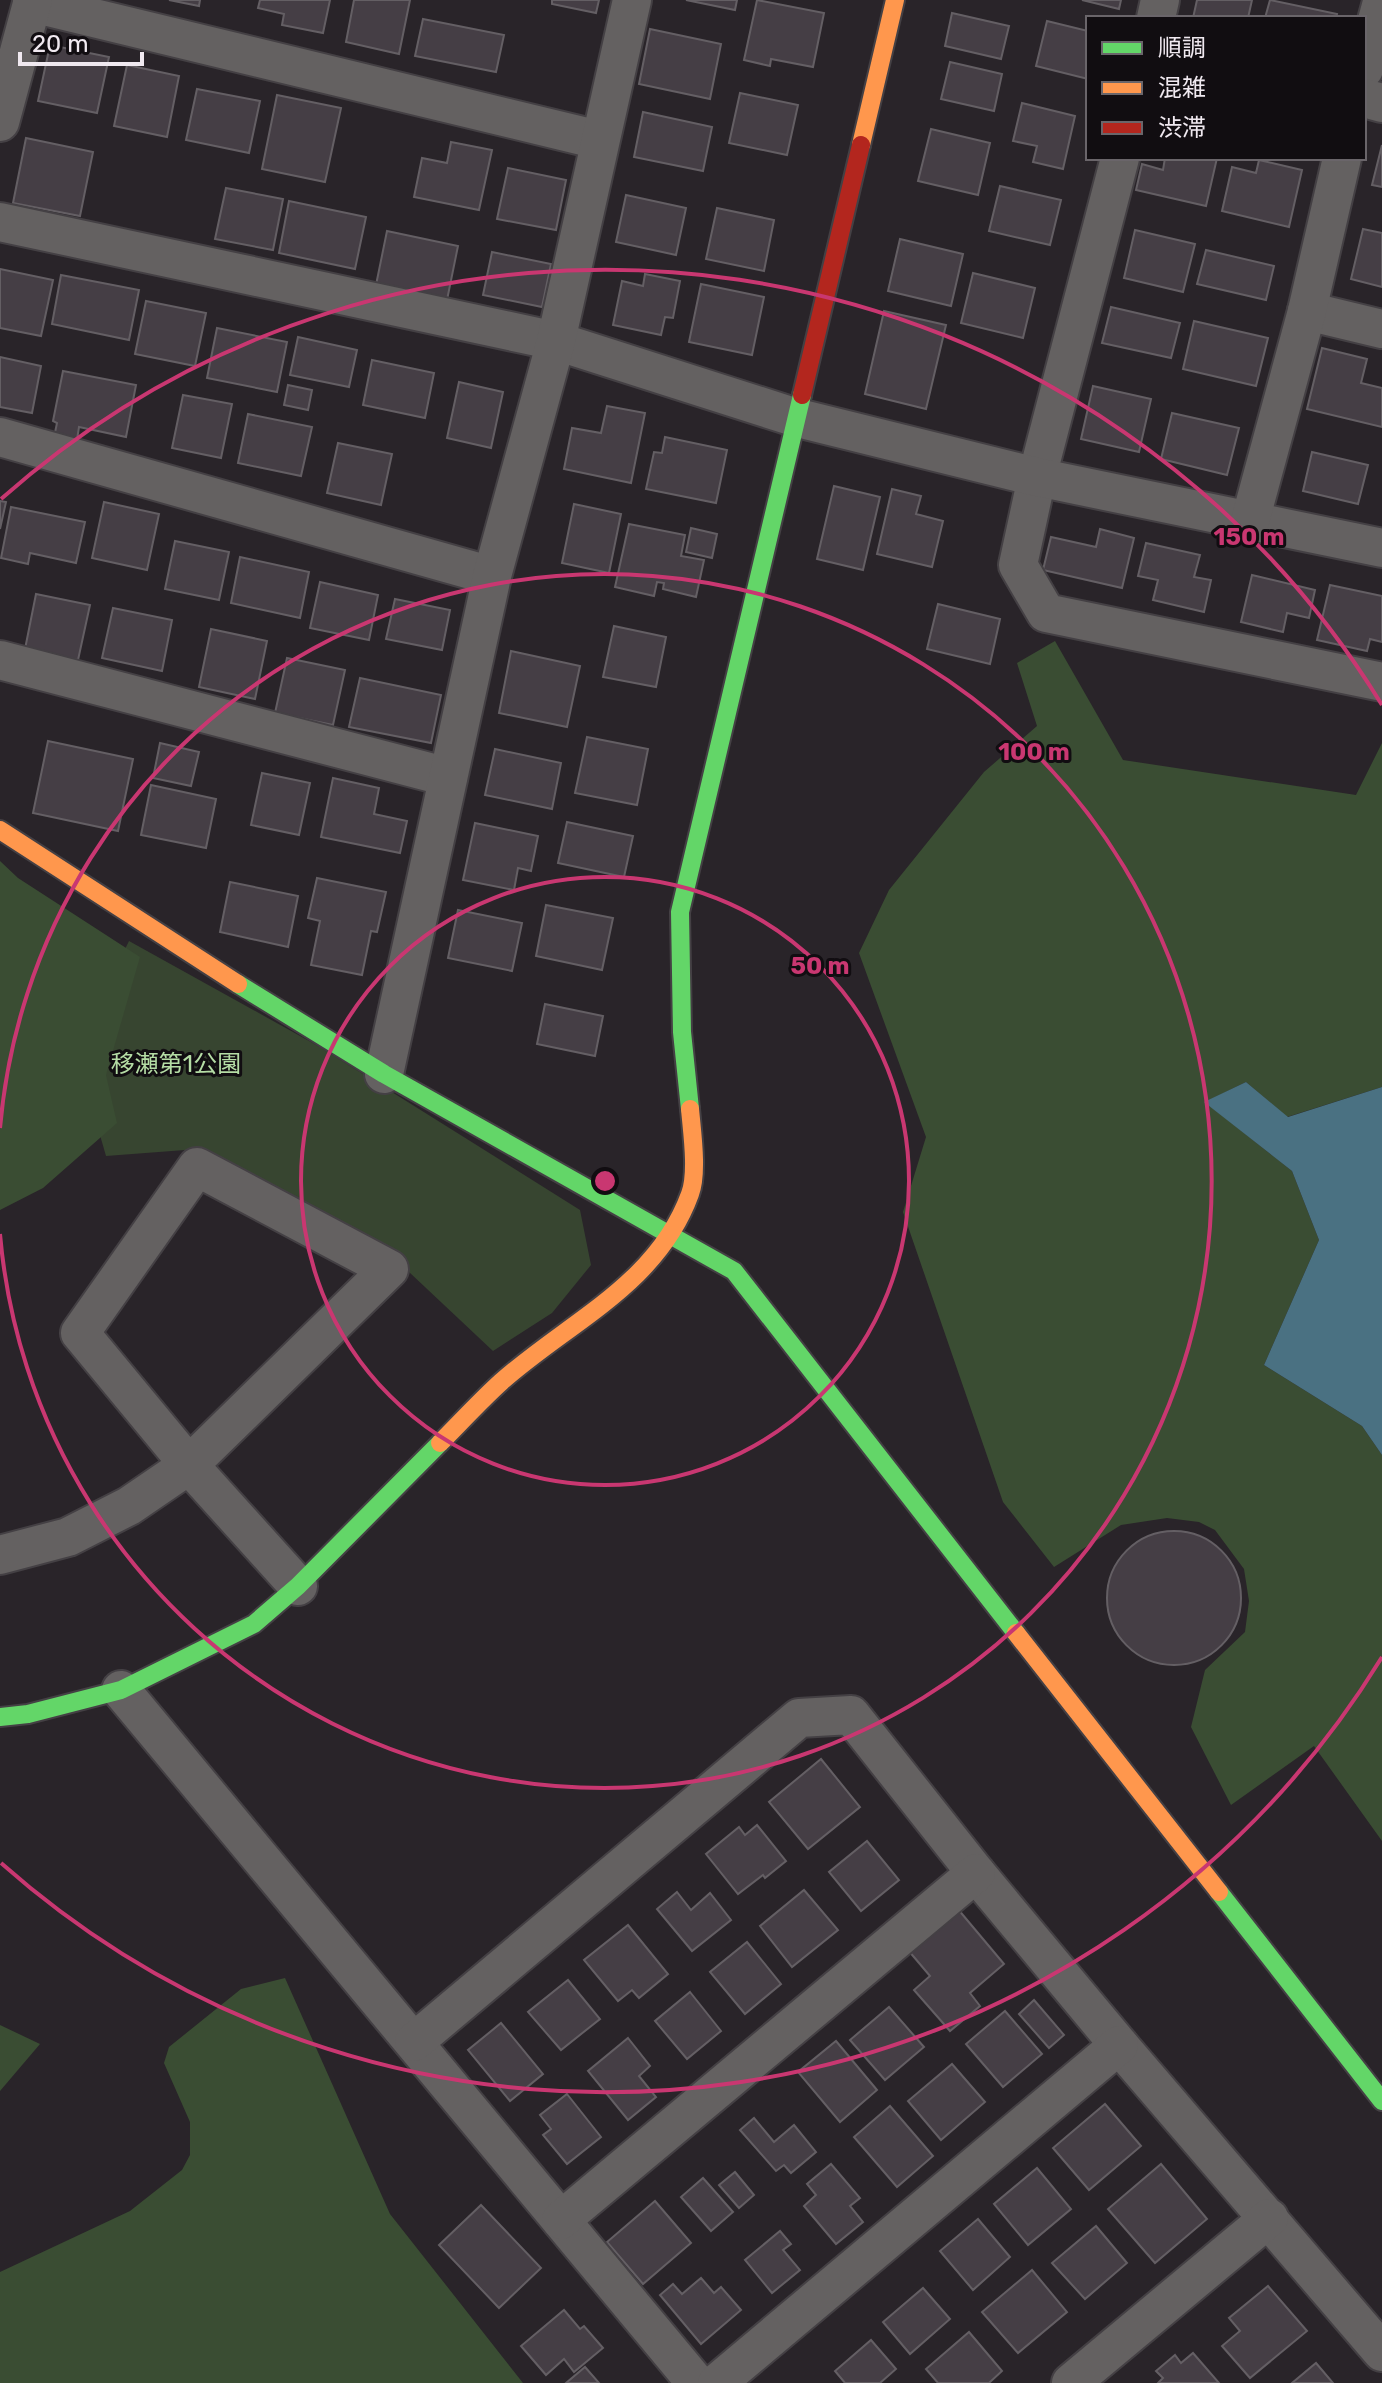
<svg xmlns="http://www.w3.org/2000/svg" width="1382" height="2383" font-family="Rubik,'Noto Sans JP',sans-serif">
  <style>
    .green { fill: #374530 }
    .forest { fill: #3a4d33 }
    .water { fill: #4a7182 }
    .building { fill: #453e45; stroke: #645f64; stroke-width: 2 }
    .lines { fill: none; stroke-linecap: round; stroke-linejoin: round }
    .street-casing { stroke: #444044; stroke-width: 42 }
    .fast-casing { stroke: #444044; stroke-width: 22 }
    .slow-casing { stroke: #444044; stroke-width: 22 }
    .jam-casing { stroke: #444044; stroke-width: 22 }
    .street { stroke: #646161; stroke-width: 38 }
    .fast { stroke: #63d668; stroke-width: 18 }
    .slow { stroke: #ff974d; stroke-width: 18 }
    .jam { stroke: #b3261e; stroke-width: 18 }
    .ring { fill: none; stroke: #c93771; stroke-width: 4 }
    .labels { text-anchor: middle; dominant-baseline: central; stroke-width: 6; stroke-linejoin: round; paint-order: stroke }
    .park-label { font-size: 24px; fill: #b5dda5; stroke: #110d11 }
    .centre { fill: #c93771; stroke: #110d11; stroke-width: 4 }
    .ring-label { font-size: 24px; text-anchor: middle; font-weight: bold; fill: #c93771; stroke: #110d11; stroke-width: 6; stroke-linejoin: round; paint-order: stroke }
  </style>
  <rect width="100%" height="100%" fill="#292429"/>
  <path class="green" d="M129,941L320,1047L580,1210L591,1265L552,1313L493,1351L409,1272L185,1150L106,1156L87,1090L100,1000Z"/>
  <g class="forest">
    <path d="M1055,641L1123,760L1356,795L1382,743V1087L1287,1117L1246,1082L1205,1102L1292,1171L1319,1240L1264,1365L1362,1426L1382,1455V1841L1314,1746L1231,1805L1191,1727L1205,1670L1245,1632L1249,1601L1244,1569L1215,1530L1199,1522L1167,1518L1121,1525L1054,1567L1003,1502L903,1212L926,1137L859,953L889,890L984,772L1037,726L1017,663Z"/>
    <path d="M0,861L18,878L140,957L106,1075L117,1123L43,1188L0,1210Z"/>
    <path d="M285,1978L390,2214L523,2383H0V2272L130,2211L182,2170L190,2155V2122L164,2063L169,2047L241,1989Z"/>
    <path d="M0,2025L40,2044L0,2091Z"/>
  </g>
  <path class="water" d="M1246,1082L1288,1117L1382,1087V1455L1362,1426L1264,1365L1319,1240L1292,1171L1204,1102Z"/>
  <g class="building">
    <path d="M169,0H200L199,6Z"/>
    <path d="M260,0H330L323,33L282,25L284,14L258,8Z"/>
    <path d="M354,0H410L399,54L346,42Z"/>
    <path d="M552,0H599L596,13L552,4Z"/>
    <path d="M686,0H737L735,10Z"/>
    <path d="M757,0L824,13L813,67L771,59L770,66L744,60Z"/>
    <path d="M1082,0H1121L1119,9Z"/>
    <path d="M1197,0H1252L1248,18H1193Z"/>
    <path d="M1270,0L1337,14L1336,18H1265Z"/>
    <path d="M952,13L1009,26L1001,59L945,46Z"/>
    <path d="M423,19L504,35L496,72L415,56Z"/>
    <path d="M1047,21L1088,31V79L1036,66Z"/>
    <path d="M650,29L721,44L710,99L639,84Z"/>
    <path d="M50,45L109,57L97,113L38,101Z"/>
    <path d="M950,62L1002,74L994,111L941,99Z"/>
    <path d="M127,65L179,76L167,137L114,126Z"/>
    <path d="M197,89L260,101L249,153L186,140Z"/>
    <path d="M740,93L798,105L787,155L729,143Z"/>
    <path d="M277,95L341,108L325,182L262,169Z"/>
    <path d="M1022,103L1075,116L1063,169L1033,162L1037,146L1013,141Z"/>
    <path d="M643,112L712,127L703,171L634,157Z"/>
    <path d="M931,129L990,143L978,195L918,181Z"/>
    <path d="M26,138L93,152L80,216L13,203Z"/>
    <path d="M451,142L492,150L479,210L414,197L422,158L447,163Z"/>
    <path d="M1382,145V187L1372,185Z"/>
    <path d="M1165,158H1217L1206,206L1136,190L1142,164L1163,170Z"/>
    <path d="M1259,160L1302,170L1289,227L1222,211L1232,167L1256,173Z"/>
    <path d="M508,168L566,180L556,230L497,219Z"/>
    <path d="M1000,186L1061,200L1050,245L989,231Z"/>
    <path d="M226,188L283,199L273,250L215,239Z"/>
    <path d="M626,195L686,208L676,255L616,242Z"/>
    <path d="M289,201L366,217L355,269L279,253Z"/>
    <path d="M717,208L774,220L764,271L706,259Z"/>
    <path d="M1363,229L1382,233V287L1351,279Z"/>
    <path d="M1135,230L1195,244L1183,292L1124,278Z"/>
    <path d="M387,231L458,246L447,300L376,285Z"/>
    <path d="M900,239L963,254L951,306L888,291Z"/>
    <path d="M1206,250L1274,266L1266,300L1197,284Z"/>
    <path d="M492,252L551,264L542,307L483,295Z"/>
    <path d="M0,269L53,280L41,336L0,328Z"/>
    <path d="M973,273L1035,288L1023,338L961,323Z"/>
    <path d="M645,274L680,281L673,318L665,317L661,335L613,325L622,281L643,286Z"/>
    <path d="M61,275L139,290L129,340L52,324Z"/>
    <path d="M701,284L764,297L752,355L689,342Z"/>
    <path d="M146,301L206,313L195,366L135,354Z"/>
    <path d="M1111,307L1180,323L1171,358L1102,343Z"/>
    <path d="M884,311L946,325L926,409L865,394Z"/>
    <path d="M1194,321L1268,338L1256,386L1183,369Z"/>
    <path d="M217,328L287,342L277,392L207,378Z"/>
    <path d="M298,337L357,350L349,387L290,375Z"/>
    <path d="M1322,348L1367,359L1361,383L1382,388V427L1307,409Z"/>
    <path d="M0,357L41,366L32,413L0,407Z"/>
    <path d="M372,360L434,373L425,418L363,405Z"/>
    <path d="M63,371L136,385L126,437L79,427L76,446L53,442L57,423L53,421Z"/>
    <path d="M459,382L503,392L491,448L447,438Z"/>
    <path d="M288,385L312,390L308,410L284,405Z"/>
    <path d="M1093,386L1151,399L1139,452L1081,439Z"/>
    <path d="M183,395L232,404L221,458L172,448Z"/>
    <path d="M607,406L645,413L631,483L564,469L572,428L601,433Z"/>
    <path d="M1172,413L1239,428L1227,475L1161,459Z"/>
    <path d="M248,414L312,427L301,476L238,463Z"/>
    <path d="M665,437L727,450L716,503L646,489L654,452L662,453Z"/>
    <path d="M338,443L392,454L381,505L327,493Z"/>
    <path d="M1312,452L1368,465L1358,504L1303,491Z"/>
    <path d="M834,486L880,497L863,570L817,559Z"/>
    <path d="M892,489L921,496L916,514L943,521L932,567L877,554Z"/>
    <path d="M0,501L6,502L0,529Z"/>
    <path d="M104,502L159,514L147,570L92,558Z"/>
    <path d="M574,504L621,514L609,573L562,563Z"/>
    <path d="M11,507L85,522L76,563L30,553L28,564L1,558Z"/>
    <path d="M629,524L685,535L681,556L704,560L696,597L663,589L664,583L657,582L654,596L615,587Z"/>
    <path d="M691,528L717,534L712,558L686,552Z"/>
    <path d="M1100,529L1134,538L1122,588L1043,570L1051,537L1096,547Z"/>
    <path d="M175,541L229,552L219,600L165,589Z"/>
    <path d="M1146,543L1200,555L1194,577L1211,580L1204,612L1153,600L1158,580L1138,576Z"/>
    <path d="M240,557L309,572L300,618L231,603Z"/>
    <path d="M1252,575L1315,590L1309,618L1287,613L1283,632L1241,622Z"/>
    <path d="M320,582L378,595L369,640L310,628Z"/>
    <path d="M1330,585L1382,596V642L1370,639L1367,651L1317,640Z"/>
    <path d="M36,594L90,605L78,660L25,649Z"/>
    <path d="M395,599L450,610L442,650L386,639Z"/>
    <path d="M938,604L1000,619L990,664L927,649Z"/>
    <path d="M113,608L172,620L162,671L102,658Z"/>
    <path d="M614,626L666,637L656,687L603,677Z"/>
    <path d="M211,629L267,641L255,699L199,687Z"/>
    <path d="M511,651L580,666L567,727L499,713Z"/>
    <path d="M287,658L345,670L333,725L275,713Z"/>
    <path d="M360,678L441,695L431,743L349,727Z"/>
    <path d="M587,737L648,749L637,805L575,793Z"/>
    <path d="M48,741L133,759L118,831L33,813Z"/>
    <path d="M160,743L199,752L191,786L153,778Z"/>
    <path d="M495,749L561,763L552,809L485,795Z"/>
    <path d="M262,773L310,783L299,835L251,825Z"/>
    <path d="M333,778L379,788L374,814L407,821L400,853L321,837Z"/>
    <path d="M151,785L216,799L206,848L141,835Z"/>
    <path d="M567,822L633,836L624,877L558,863Z"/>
    <path d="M475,823L538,836L531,871L518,868L514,890L463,880Z"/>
    <path d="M317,878L386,892L377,932L371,931L362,975L311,965L320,921L308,918Z"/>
    <path d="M230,882L298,896L288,947L220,932Z"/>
    <path d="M546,905L613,918L602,970L536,956Z"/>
    <path d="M458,910L522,923L512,971L448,958Z"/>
    <path d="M545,1004L603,1016L595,1056L537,1044Z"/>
    <circle cx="1174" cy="1598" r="67"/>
    <path d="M821,1759L860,1807L808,1849L769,1802Z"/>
    <path d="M757,1825L786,1861L765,1878L763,1875L738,1894L706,1854L739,1827L745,1835Z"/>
    <path d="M867,1841L899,1880L861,1911L829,1872Z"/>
    <path d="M804,1890L838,1930L792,1967L760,1926Z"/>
    <path d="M677,1892L691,1910L710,1893L731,1920L692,1951L657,1909Z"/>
    <path d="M957,1908L1004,1964L970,1993L980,2006L950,2031L914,1990L930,1976L908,1950Z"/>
    <path d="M628,1925L668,1974L639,1998L632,1990L618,2001L584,1960Z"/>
    <path d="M747,1942L781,1984L745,2014L710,1972Z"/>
    <path d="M568,1980L600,2019L561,2050L528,2012Z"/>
    <path d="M690,1992L721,2031L687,2059L655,2021Z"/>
    <path d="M1034,2000L1064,2035L1049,2048L1019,2014Z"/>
    <path d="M889,2007L924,2047L885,2080L850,2040Z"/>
    <path d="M1005,2011L1042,2054L1003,2087L966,2044Z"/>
    <path d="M501,2023L543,2074L510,2101L468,2050Z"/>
    <path d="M628,2038L650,2066L639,2076L656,2097L628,2120L588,2071Z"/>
    <path d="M836,2041L877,2090L840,2122L798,2072Z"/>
    <path d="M952,2064L985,2102L941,2140L908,2101Z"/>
    <path d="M567,2094L601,2137L567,2164L543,2135L551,2129L540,2115Z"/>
    <path d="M1105,2104L1141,2146L1089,2190L1053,2148Z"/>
    <path d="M890,2106L933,2156L897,2187L854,2137Z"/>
    <path d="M754,2118L774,2142L794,2125L816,2152L791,2173L784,2165L776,2171L740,2130Z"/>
    <path d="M831,2164L860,2198L850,2206L863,2222L836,2244L804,2206L816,2195L807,2184Z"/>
    <path d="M1161,2164L1207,2219L1155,2263L1108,2209Z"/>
    <path d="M1037,2168L1071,2209L1028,2245L994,2204Z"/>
    <path d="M735,2172L754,2195L739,2208L719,2185Z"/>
    <path d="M703,2178L733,2212L711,2231L681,2197Z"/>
    <path d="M655,2201L691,2243L643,2284L607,2242Z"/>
    <path d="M481,2205L541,2268L499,2308L439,2245Z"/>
    <path d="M978,2219L1010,2257L973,2290L940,2251Z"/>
    <path d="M1096,2226L1127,2263L1085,2299L1052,2263Z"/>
    <path d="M780,2231L791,2244L783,2250L800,2270L772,2293L745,2260Z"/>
    <path d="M1032,2270L1067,2312L1018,2353L982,2312Z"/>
    <path d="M701,2278L714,2293L721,2287L741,2310L701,2344L660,2295L673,2284L682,2294Z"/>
    <path d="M1268,2286L1307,2331L1250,2378L1222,2346L1240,2331L1229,2318Z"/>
    <path d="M923,2288L950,2319L910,2354L883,2322Z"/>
    <path d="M564,2310L580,2329L584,2326L603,2348L574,2372L564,2359L546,2375L521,2346Z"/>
    <path d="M969,2332L1002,2371L989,2383H938L926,2369Z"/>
    <path d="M871,2340L896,2369L880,2383H845L835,2371Z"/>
    <path d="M1193,2353L1219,2383H1158L1163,2378L1156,2371L1175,2355L1181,2363Z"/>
    <path d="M1316,2363L1333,2383H1292Z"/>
    <path d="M585,2367L599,2383H566Z"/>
  </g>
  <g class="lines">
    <g class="street-casing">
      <g id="street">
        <path d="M32,3L599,140"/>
        <path d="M1156,18L1160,0"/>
        <path d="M1364,69L1382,2"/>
        <path d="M1364,98L1382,103"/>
        <path d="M0,122L33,0"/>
        <path d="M1120,158L1037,477L1018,565L1046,613L1382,682"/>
        <path d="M0,222L556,341L794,417L1037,477L1382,548"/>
        <path d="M1307,311L1382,329"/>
        <path d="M0,437L492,576"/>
        <path d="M1250,521L1307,311L1342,158"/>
        <path d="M0,660L448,777"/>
        <path d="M384,1074L492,576L556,341L632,0"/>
        <path d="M0,1555L68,1537L129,1506L189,1465L389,1269L197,1167L80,1333L189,1465L298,1586"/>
        <path d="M121,1690L696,2383"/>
        <path d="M414,2042L799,1718L851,1715L976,1873L1119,2045L1382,2352"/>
        <path d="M561,2220L976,1873"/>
        <path d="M717,2383L1119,2045"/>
        <path d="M1071,2383L1269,2218"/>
      </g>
    </g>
    <g class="fast-casing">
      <g id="fast">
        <path d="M238,984L384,1074L734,1271L1016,1633"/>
        <path d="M690,1109L682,1032L680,912L802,395"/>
        <path d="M0,1717L28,1714L121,1690L254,1624L298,1586L440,1443"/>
        <path d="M1219,1892L1382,2101"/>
      </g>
    </g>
    <g class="slow-casing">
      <g id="slow">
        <path d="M861,145L895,0"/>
        <path d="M0,830L238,984"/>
        <path d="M440,1443C460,1423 480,1401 501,1382C568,1322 657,1285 690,1194C698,1173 692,1132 690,1109"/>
        <path d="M1016,1633L1219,1892"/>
      </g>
    </g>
    <g class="jam-casing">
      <path id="jam" d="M802,395L861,145"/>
    </g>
    <use href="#street" class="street"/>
    <use href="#fast" class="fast"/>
    <use href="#slow" class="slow"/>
    <use href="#jam" class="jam"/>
  </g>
  <g class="ring">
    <circle cx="605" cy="1181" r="304"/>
    <path d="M0 1128A607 607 0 1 1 0 1234"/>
    <path d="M1382 1657A911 911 0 0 1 1 1863M1 499A911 911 0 0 1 1382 705"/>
  </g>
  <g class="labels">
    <g class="park-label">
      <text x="176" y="1064">移瀬第1公園</text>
    </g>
  </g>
  <circle cx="605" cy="1181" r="12" class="centre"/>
  <g class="ring-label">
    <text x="1249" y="545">150 m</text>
    <text x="1034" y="760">100 m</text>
    <text x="820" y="974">50 m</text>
  </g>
  <rect x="1086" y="16" width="280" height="144" fill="#110d11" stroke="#6a656a" stroke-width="2"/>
  <rect x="1102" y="42" width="40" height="12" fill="#63d668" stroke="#6a656a" stroke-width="2"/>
  <text x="1158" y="56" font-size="24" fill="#f0e9f0">順調</text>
  <rect x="1102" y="82" width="40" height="12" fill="#ff974d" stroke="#6a656a" stroke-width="2"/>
  <text x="1158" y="96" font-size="24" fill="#f0e9f0">混雑</text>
  <rect x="1102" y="122" width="40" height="12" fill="#b3261e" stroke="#6a656a" stroke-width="2"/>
  <text x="1158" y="136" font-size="24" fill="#f0e9f0">渋滞</text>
  <path d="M20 52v12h122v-12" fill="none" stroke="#f0e9f0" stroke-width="4"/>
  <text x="32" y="52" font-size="24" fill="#f0e9f0" stroke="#110d11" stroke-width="6" paint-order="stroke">20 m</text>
</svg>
